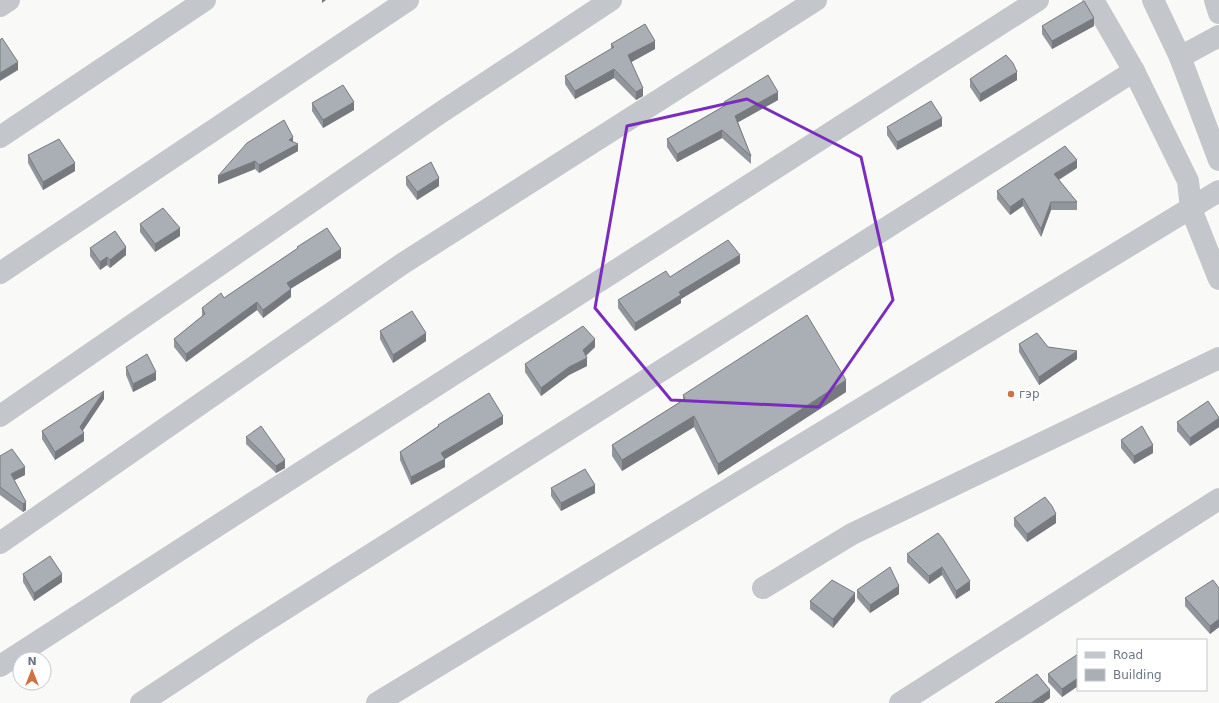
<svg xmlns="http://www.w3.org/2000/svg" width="1219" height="703" font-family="'DejaVu Sans',sans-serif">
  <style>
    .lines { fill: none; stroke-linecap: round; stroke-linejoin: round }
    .minor { stroke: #c3c6ca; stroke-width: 22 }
    .wall { fill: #91969c }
    .shaded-wall { fill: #767a7f }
    .building { fill: #a9afb5; stroke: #767a7f }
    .marked { fill: none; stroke: #7b2cbf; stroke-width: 3; stroke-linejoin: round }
    .poi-dot { fill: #d17040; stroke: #fff; stroke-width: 1.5 }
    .labels { text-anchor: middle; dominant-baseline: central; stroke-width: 4; stroke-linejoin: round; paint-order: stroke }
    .poi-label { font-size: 12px; fill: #6c7785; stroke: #fff; text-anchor: start }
  </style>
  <rect width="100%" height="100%" fill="#f9f9f7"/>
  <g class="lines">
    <g class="minor">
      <path d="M1093,0L1134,71L1188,181L1191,209L1219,279"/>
      <path d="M1153,0L1180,57L1219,160"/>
      <path d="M1215,0L1219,13"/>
      <path d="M0,6L9,0"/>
      <path d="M1180,57L1219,36"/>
      <path d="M0,137L205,0"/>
      <path d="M0,273L408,0"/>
      <path d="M0,416L440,113L611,0"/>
      <path d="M0,543L402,264L816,0"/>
      <path d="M763,588L852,534L1219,358"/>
      <path d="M0,666L234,515L1038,0"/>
      <path d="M141,703L247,633L1134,71"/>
      <path d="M377,703L1219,191"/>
      <path d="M900,703L1219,499"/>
    </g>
  </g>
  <g class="wall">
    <path d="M1042,26H1094L1052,49L1042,34Z"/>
    <path d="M611,44L655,49L631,62L643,96L636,100L614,78L575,99L565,84V76L611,49Z"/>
    <path d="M970,79L1017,80L980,102L970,87Z"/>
    <path d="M778,100L738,122L751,156V164L722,138L677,162L667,147V139L724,106V102Z"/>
    <path d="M312,103L354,110L323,128L312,111Z"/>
    <path d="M942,126L897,150L887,135V127Z"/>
    <path d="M293,137V142L298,151L259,173L255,169L218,184Z"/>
    <path d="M28,155L75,171L43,190L28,163Z"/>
    <path d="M1077,168L1059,180L1077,202V210H1051L1041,237L1023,206L1010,215L997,199V191Z"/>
    <path d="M406,177L439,186L417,200L406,185Z"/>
    <path d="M140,224L180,236L155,252L140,232Z"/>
    <path d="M297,247L341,258L291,288V297L263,318L257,310L186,362L174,347V339L202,316V308L224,298L297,249Z"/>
    <path d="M90,248L126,255L110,268L107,265L100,270L90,256Z"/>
    <path d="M740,263L681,299V303L635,331L618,308V300L670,277Z"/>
    <path d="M380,331L426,341L393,363L380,339Z"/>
    <path d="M1019,344L1048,347L1077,359L1039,385L1019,352Z"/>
    <path d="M595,347L586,356L587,366L569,375L541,396L525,372V364Z"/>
    <path d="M126,367L156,380L133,392L126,375Z"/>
    <path d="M846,392L718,475L694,427L622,471L612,456V445L683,400V395Z"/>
    <path d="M104,399L82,431L84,441L55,460L42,439V431Z"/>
    <path d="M1177,422L1219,427L1190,446L1177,431Z"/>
    <path d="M503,424L445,459V467L411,485L400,460V452L438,426V425Z"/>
    <path d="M246,437L285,468L276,473L246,444Z"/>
    <path d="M1121,440L1153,453L1134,464L1121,448Z"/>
    <path d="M0,456L25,475L14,480L26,510L23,512L0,495Z"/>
    <path d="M551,488L595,493L561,511L551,496Z"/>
    <path d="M1014,518L1056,523L1027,542L1014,526Z"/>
    <path d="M938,533L970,590L956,599L942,575L929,584L907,562V554Z"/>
    <path d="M23,574L62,582L34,601L23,582Z"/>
    <path d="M1219,588V627L1210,634L1185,606V598Z"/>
    <path d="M857,590L899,594L870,613L857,598Z"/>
    <path d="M810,601H855L833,628L810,609Z"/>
    <path d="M1078,654V686L1062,697L1048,682V674Z"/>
  </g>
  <g class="shaded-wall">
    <path d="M322,0H326L322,3Z"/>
    <path d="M1094,18V26L1052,49V41Z"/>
    <path d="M655,41V49L628,64V55Z"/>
    <path d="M18,62V70L0,81V73Z"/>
    <path d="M614,69V78L575,99V91Z"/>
    <path d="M1017,72V80L980,102V94Z"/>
    <path d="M643,88V96L636,100V92Z"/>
    <path d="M778,92V100L735,124V116Z"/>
    <path d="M354,102V110L323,128V120Z"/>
    <path d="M942,118V126L897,150V142Z"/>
    <path d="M722,130V138L677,162V154Z"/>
    <path d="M293,137V145L289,140Z"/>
    <path d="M298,144V151L259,173V165Z"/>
    <path d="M1077,160V168L1054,182V174Z"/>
    <path d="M255,161V169L218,184V176Z"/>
    <path d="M75,163V171L43,190V182Z"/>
    <path d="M439,178V186L417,200V192Z"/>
    <path d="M1023,198V206L1010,215V207Z"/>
    <path d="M1051,202V210L1041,237V229Z"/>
    <path d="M180,228V236L155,252V244Z"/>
    <path d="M126,247V255L110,268V260Z"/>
    <path d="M341,249V258L287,291V283Z"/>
    <path d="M740,255V263L681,299V303L635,331V323L679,292Z"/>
    <path d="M107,257V265L100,270V262Z"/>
    <path d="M291,289V297L263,318V310Z"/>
    <path d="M257,302V310L186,362V354Z"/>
    <path d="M426,333V341L393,363V355Z"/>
    <path d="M595,339V347L583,358V350Z"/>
    <path d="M1077,351V359L1039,385V377Z"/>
    <path d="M587,358V366L569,375L541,396V388L569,367Z"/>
    <path d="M156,372V380L133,392V384Z"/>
    <path d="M846,380V392L718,475V464Z"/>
    <path d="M104,391V399L80,435V427Z"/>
    <path d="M503,416V424L445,459V467L411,485V477L441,453Z"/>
    <path d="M694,416V427L622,471V460Z"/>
    <path d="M1219,418V427L1190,446V438Z"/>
    <path d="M84,433V441L55,460V452Z"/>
    <path d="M1153,445V453L1134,464V456Z"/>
    <path d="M285,460V468L276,473V466Z"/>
    <path d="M25,467V475L11,482V474Z"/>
    <path d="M595,485V493L561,511V503Z"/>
    <path d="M26,502V510L23,512V504Z"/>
    <path d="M1056,514V523L1027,542V534Z"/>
    <path d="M942,567V575L929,584V576Z"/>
    <path d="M62,574V582L34,601V593Z"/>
    <path d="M970,581V590L956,599V591Z"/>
    <path d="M899,586V594L870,613V605Z"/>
    <path d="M855,593V601L833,628V619Z"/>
    <path d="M1219,619V627L1210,634V626Z"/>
    <path d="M1078,678V686L1062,697V689Z"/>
    <path d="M1050,690V698L1043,703H1031Z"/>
  </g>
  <g class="building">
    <path d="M1084,1L1094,18L1052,41L1042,26Z"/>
    <path d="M645,24L655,41L628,55L643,88L636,92L614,69L575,91L565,76L614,47L611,44Z"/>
    <path d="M2,38L18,62L0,73V40Z"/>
    <path d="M1006,55L1013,63L1017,72L980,94L970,79Z"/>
    <path d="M768,75L778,92L735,116L751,156L722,130L677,154L667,139L726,105L724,102Z"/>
    <path d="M343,85L354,102L323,120L312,103Z"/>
    <path d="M931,101L942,118L897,142L887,127Z"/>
    <path d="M284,120L293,137L289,140L298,144L259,165L255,161L218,176L247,143Z"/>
    <path d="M59,139L75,163L43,182L28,155Z"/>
    <path d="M1065,146L1077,160L1054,174L1077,202H1051L1041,229L1023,198L1010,207L997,191Z"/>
    <path d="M431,162L439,178L417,192L406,177Z"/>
    <path d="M163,208L180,228L155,244L140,224Z"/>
    <path d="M327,228L341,249L287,283L291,289L263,310L257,302L186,354L174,339L205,314L202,308L221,293L224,298L298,248L297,247Z"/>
    <path d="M115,231L126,247L110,260L107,257L100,262L90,248Z"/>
    <path d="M728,240L740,255L679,292L681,295L635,323L618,300L666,271L670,277Z"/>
    <path d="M412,311L426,333L393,355L380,331Z"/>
    <path d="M807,315L846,380L718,464L694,416L622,460L612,445L685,399L683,395Z"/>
    <path d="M583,326L595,339L583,350L587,358L569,367L541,388L525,364Z"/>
    <path d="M1037,333L1048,347L1077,351L1039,377L1019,344Z"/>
    <path d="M147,354L156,372L133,384L126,367Z"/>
    <path d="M104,391L80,427L84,433L55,452L42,431Z"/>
    <path d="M489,393L503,416L441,453L445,459L411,477L400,452L439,426L438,425Z"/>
    <path d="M1208,401L1214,410L1219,418L1190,438L1177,422Z"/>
    <path d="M261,426L285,460L276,466L246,437Z"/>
    <path d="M1142,426L1153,445L1134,456L1121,440Z"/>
    <path d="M12,449L25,467L11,474L26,502L23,504L0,487V456Z"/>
    <path d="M585,469L595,485L561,503L551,488Z"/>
    <path d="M1045,497L1052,506L1056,514L1027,534L1014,518Z"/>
    <path d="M938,533L943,539L970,581L956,591L942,567L929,576L907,554Z"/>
    <path d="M50,556L62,574L34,593L23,574Z"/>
    <path d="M890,567L899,586L870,605L857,590Z"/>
    <path d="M832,580L855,593L833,619L810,601Z"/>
    <path d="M1213,580L1219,588V619L1210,626L1185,598Z"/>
    <path d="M1078,654V678L1062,689L1048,674Z"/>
    <path d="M1037,674L1050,690L1031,703H995Z"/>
  </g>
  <path class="marked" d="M747,99L861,157L893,300L819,407L671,400L595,308L627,126Z"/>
  <circle class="poi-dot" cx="1011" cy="394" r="4"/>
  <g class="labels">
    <g class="poi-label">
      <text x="1019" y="394">гэр</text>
    </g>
  </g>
  <rect x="1077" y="639" width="130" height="52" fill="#ffffff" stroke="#c4c9ce"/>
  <rect x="1085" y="652" width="20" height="6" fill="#c3c6ca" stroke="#c4c9ce"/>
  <text x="1113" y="659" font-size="12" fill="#6c7785">Road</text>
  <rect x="1085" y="669" width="20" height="12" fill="#a9afb5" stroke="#c4c9ce"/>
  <text x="1113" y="679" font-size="12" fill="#6c7785">Building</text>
  <g transform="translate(32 671)"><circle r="19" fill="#ffffff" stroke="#c4c9ce"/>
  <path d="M0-3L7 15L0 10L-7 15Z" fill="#d17040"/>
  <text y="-6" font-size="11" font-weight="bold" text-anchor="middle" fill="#6c7785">N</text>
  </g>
</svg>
